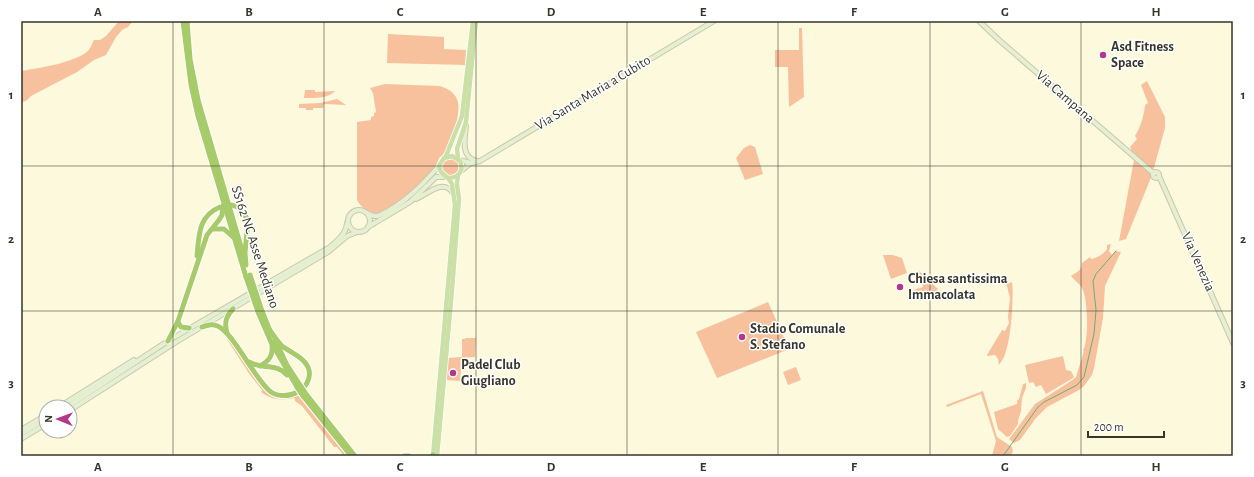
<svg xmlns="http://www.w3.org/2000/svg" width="1254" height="477" font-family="'Alegreya Sans',sans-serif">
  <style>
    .green { fill: #f7c19d }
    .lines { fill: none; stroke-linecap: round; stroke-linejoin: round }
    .stream { stroke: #6aae78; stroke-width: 1 }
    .secondary-casing { stroke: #cac7ac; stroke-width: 6 }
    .primary-casing { stroke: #fff; stroke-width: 6 }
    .highway-casing { stroke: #fff; stroke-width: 7 }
    .secondary { stroke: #e5efd2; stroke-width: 4 }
    .primary { stroke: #cae0a6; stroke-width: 4.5 }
    .highway { stroke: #a7cb6a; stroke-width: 5 }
    .highway-bridge-casing { stroke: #fff; stroke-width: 7; stroke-linecap: butt }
    .highway-bridge { stroke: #a7cb6a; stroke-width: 5 }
    .grid { fill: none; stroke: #37362b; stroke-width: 1; stroke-opacity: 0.55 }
    .poi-dot { fill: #b2388b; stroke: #fff; stroke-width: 1.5 }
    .labels { text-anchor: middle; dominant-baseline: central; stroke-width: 3; stroke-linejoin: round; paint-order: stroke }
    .poi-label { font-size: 14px; font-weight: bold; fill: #37362b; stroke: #fff; text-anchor: start }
    .street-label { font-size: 14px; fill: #37362b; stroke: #fff }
    .neatline { fill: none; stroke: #37362b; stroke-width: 1.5 }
    .grid-label { font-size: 13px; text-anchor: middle; font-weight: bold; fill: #37362b }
  </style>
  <rect width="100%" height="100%" fill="#fcf9dd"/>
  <g class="green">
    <path d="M119,21H133L128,27L122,30L116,37L106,55L94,60L77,72L31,96L26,101L21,102V71C39,68 74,63 88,51C91,47 92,44 94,40H100L106,36Z"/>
    <path d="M799,28H802L804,97L789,107L788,67H775V50H799Z"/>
    <path d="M388,34L444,37V49L466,50L465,65L387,63Z"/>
    <path d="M1147,81L1165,117V128L1153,171L1131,151V149L1130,147L1137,139L1135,136C1141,126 1144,116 1145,105L1148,103L1141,85Z"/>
    <path d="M385,84L440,86C458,92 461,102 457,120C454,130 451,142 446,151C444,154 441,156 439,158C438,161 437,164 435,166C424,183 394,208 375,214C369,212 360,207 357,200V122L371,120V117L374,116V113L376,112L373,93L370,88Z"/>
    <path d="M305,90H315V92L335,91C328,99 313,98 304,98Z"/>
    <path d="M337,99L346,105L324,104L323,108H313V110H306V108H299V104L320,103Z"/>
    <path d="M750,145L755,147L763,174L745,180L736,158L744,148Z"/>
    <circle cx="450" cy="167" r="9"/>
    <path d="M1134,160L1152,175L1126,239L1119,241Z"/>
    <path d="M1111,244L1109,251L1112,255L1115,251L1121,252L1105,286L1103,318L1094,368L1092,375L1084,386L1079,390L1047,407L1036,418L1020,440L1014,443L1009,439L1035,404L1071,381L1076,377L1084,351H1083C1089,339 1088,299 1082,288C1079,283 1074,280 1071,276C1077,272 1082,270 1082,263L1090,257L1091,259C1097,258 1104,254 1107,249V245Z"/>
    <path d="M883,255H893L902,258L907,273L891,279Z"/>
    <path d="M918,270L938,289L934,295L919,301L916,292H914L913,290L923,287Z"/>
    <path d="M1012,282C1014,299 1011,339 1005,354C1004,358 1001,362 999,365L998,359L995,355L987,356V355L1002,330L1005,331L1009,323L1008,317L1010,298L1007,286L1005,285Z"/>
    <path d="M768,302L789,349L717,378L696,332Z"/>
    <path d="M221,330L269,392L297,394L348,456H344L337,447H334L302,406L295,401V398C282,400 273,401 261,392L262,390L250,375Z"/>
    <path d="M465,338H476L475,357L462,358L460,381L446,380L447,358L462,357V339H465Z"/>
    <path d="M1063,356L1066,370L1071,371L1074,377L1073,378L1046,394L1041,385L1036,387L1033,382L1029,383L1025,365Z"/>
    <path d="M796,367L801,380L788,385L783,372Z"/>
    <path d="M1026,383V388L1022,398L1021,411L1018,421V424L1010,436L1007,437L998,429L994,412L1017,404V401L1019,399L1023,384Z"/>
    <path d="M983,391L997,437L1012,447L1013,452L1010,456H992L996,441L981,394L947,407L946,405Z"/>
  </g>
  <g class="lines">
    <path class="stream" d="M1003,456L1038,407L1044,402L1077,385L1084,377L1094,334L1096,310L1093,281L1096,274L1116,251"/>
    <g class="secondary-casing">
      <g id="secondary">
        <path d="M979,21L999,40L1152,172L1155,173"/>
        <path d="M466,125C465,138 460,158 477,161"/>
        <path d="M459,160L471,163"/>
        <path d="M461,171L471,163L480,161L714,21"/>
        <circle cx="1156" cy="175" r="3"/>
        <path d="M1159,176L1233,343"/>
        <path d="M416,199C428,194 443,178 453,193"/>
        <circle cx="359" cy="221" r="11"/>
        <path d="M367,213L374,216H378C403,205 421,186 439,166"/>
        <path d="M368,227L410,202L436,177H445"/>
        <path d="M59,407L134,360"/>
        <path d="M67,407L168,341L330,247C338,240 346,234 347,223"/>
        <path d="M70,410L176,342L328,252L347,236L357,232"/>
        <path d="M21,430L46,415"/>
        <path d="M21,434L46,419"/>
        <path d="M21,439L46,424"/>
      </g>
    </g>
    <g class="primary-casing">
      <g id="primary">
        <path d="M446,156L462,116L473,21"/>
        <path d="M458,158L457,149L466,122L476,21"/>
        <path d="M433,456L455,205L452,184L448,178L441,172L439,166L444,158L452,156L460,161C464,171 459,178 448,178"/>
        <path d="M437,456L452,290L459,199L457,184L458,175"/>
      </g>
    </g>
    <g class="highway-casing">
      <g id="highway">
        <path d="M183,21L191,85L198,116L246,277"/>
        <path d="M187,21L190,59L198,100L244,257"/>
        <path d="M232,205L240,208L248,220L245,253L246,265"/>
        <path d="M213,229H224L233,237"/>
        <path d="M197,256C199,236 198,216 220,207"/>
        <path d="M262,311L270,331"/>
        <path d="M258,312L271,342L297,387"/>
        <path d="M178,322L181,327L189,328"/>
        <path d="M202,327C206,326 211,324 214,325C231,326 254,380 271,392C286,402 313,390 309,370C306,358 291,353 282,346C277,341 273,335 269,329"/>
        <path d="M227,333C224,322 226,317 233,309"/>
        <path d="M275,340L287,365L300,385"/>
        <path d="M168,341L178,321L207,235L219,220L222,215L223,206"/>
        <path d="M249,362C262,370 275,362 287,375"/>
        <path d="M260,366C269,361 273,356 272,345"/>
        <path d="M306,394L355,456"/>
        <path d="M303,396L351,456"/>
        <path d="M404,456H409"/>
        <path d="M432,456L433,455"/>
      </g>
    </g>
    <use href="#secondary" class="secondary"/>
    <use href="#primary" class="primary"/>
    <use href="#highway" class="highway"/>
    <g class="highway-bridge-casing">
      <g id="highway-bridge">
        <path d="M250,275L262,311"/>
        <path d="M246,277L258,312"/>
        <path d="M300,385L306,394"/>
        <path d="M297,387L303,396"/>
      </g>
    </g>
    <use href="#highway-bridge" class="highway-bridge"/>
  </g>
  <path class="grid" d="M173,21V456M324,21V456M476,21V456M627,21V456M778,21V456M930,21V456M1081,21V456M21,166H1233M21,311H1233"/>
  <g class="poi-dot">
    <circle cx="1103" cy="55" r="4"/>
    <circle cx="900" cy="287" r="4"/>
    <circle cx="742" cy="337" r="4"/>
    <circle cx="453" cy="373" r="4"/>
  </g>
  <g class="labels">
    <g class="poi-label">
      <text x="1111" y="47">Asd Fitness<tspan x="1111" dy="16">Space</tspan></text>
      <text x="908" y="279">Chiesa santissima<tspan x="908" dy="16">Immacolata</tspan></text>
      <text x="750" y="329">Stadio Comunale<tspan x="750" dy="16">S. Stefano</tspan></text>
      <text x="461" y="365">Padel Club<tspan x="461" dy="16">Giugliano</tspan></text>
    </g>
    <g class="street-label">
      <text transform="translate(593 93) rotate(-31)">Via Santa Maria a Cubito</text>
      <text transform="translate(1065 97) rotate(41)">Via Campana</text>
      <text transform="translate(255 247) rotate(72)">SS162 NC Asse Mediano</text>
      <text transform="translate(1198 262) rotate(66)">Via Venezia</text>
    </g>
  </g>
  <rect width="1254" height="477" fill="none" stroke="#ffffff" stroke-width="44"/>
  <g transform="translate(58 419) rotate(271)"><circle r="19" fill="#ffffff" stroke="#afafaa"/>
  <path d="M0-3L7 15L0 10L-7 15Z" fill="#b2388b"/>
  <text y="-6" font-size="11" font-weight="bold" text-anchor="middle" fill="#37362b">N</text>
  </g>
  <path d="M1088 431v6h76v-6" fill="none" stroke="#37362b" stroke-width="2"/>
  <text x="1094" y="431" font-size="12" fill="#37362b" stroke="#ffffff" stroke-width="3" paint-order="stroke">200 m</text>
  <rect x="22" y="22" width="1210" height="433" class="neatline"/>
  <g class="grid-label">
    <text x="98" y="16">A</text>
    <text x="249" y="16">B</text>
    <text x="400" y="16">C</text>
    <text x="551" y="16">D</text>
    <text x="703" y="16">E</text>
    <text x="854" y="16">F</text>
    <text x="1005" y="16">G</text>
    <text x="1156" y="16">H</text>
    <text x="11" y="99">1</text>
    <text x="1243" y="99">1</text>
    <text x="11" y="243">2</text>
    <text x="1243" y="243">2</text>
    <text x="11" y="387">3</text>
    <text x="1243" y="387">3</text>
    <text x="98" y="471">A</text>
    <text x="249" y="471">B</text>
    <text x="400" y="471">C</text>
    <text x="551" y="471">D</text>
    <text x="703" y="471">E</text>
    <text x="854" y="471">F</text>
    <text x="1005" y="471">G</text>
    <text x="1156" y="471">H</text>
  </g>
</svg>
